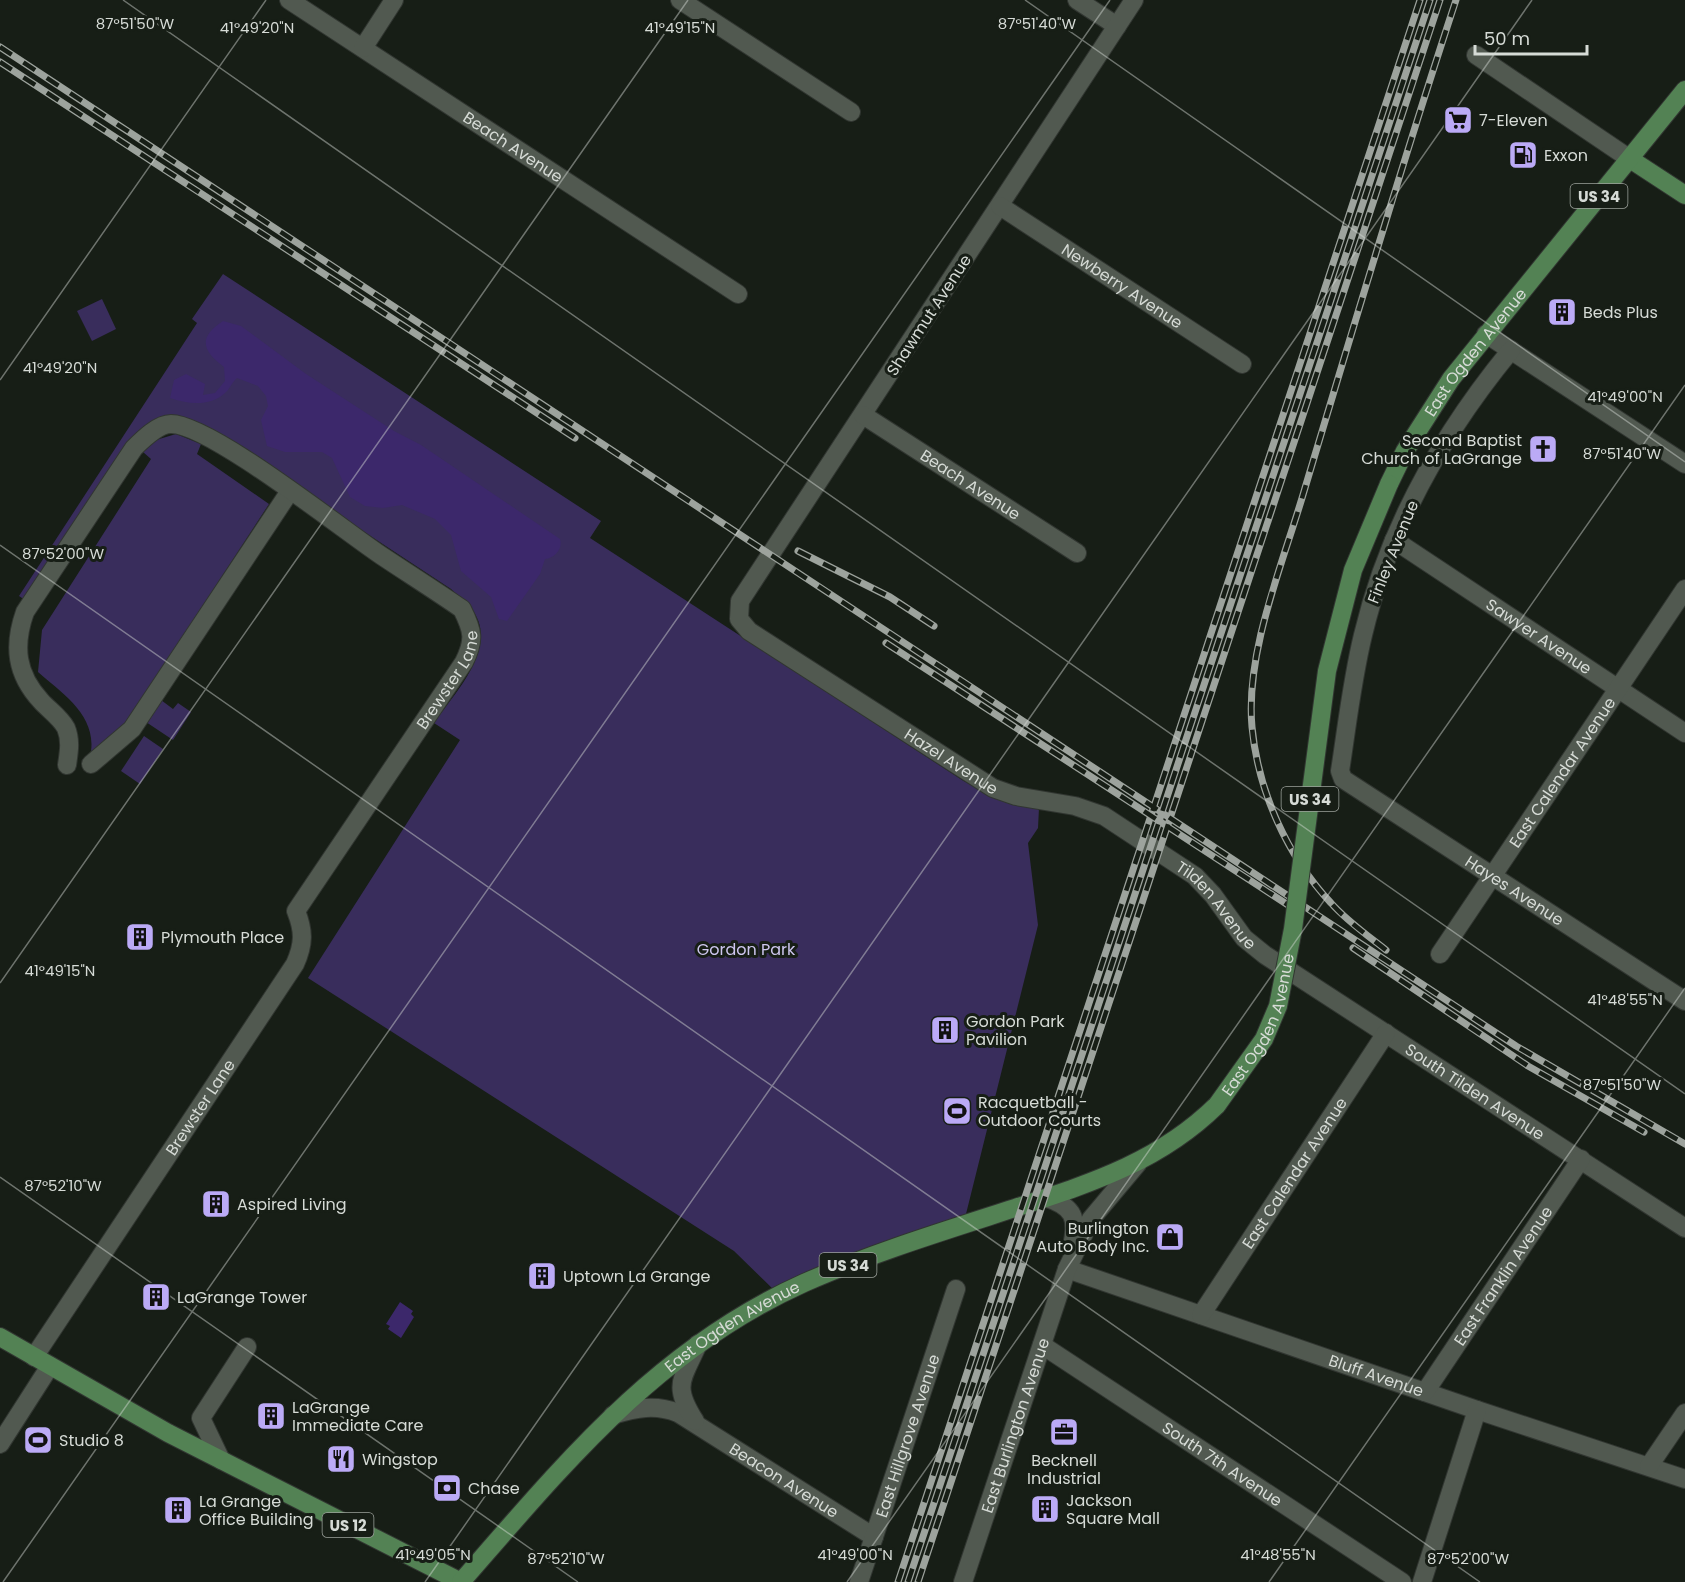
<svg xmlns="http://www.w3.org/2000/svg" width="1685" height="1582" font-family="Poppins,sans-serif">
  <style>
    .green { fill: #392d5c }
    .water { fill: #3c286b }
    .lines { fill: none; stroke-linecap: round; stroke-linejoin: round }
    .minor-casing { stroke: #313631; stroke-width: 20 }
    .major-casing { stroke: #313631; stroke-width: 20 }
    .minor { stroke: #515950; stroke-width: 18 }
    .major { stroke: #538254; stroke-width: 18 }
    .rail-casing { stroke: #9da39d; stroke-width: 7 }
    .rail { stroke: #171e16; stroke-width: 4.5; stroke-dasharray: 14; stroke-linecap: butt }
    .major-bridge-casing { stroke: #313631; stroke-width: 20; stroke-linecap: butt }
    .major-bridge { stroke: #538254; stroke-width: 18 }
    .ticks { fill: none; stroke: #d6dbd6; stroke-width: 1.5; stroke-opacity: 0.45 }
    .labels { text-anchor: middle; dominant-baseline: central; stroke-width: 6; stroke-linejoin: round; paint-order: stroke }
    .shield { fill: #171e16; stroke: #9da29c; stroke-width: 1.5 }
    .shield-label { font-size: 15px; font-weight: bold; fill: #d6dbd6 }
    .poi-label { font-size: 16px; fill: #d6dbd6; stroke: #171e16; text-anchor: start }
    .street-label { font-size: 16px; fill: #d6dbd6; stroke: #171e16 }
    .park-label { font-size: 16px; fill: #cec6ef; stroke: #171e16 }
    .ticks-label { font-size: 15px; text-anchor: middle; fill: #d6dbd6; stroke: #171e16; stroke-width: 6; stroke-linejoin: round; paint-order: stroke }
  </style>
  <rect width="100%" height="100%" fill="#171e16"/>
  <g class="green">
    <path d="M223,274L601,521L590,538L962,780L994,798L1039,808L1038,828L1028,843L1038,925L964,1222L777,1293L734,1251L308,978L460,740L434,723C455,692 501,646 471,608C466,601 457,595 451,589L205,427C177,423 155,415 133,436L25,600L19,596L197,323L192,319Z"/>
    <path d="M102,299L116,329L92,341L77,311Z"/>
    <path d="M176,434L201,444L197,454L269,504L127,722L108,743L91,751C96,715 62,693 38,672L42,630L151,459L143,452L156,440Z"/>
    <path d="M161,700L173,709L178,703L191,712L173,740L146,722Z"/>
    <path d="M144,736L163,749L140,784L121,771Z"/>
  </g>
  <g class="water">
    <path d="M223,321L241,326L306,374L394,431L421,445L560,539C563,549 555,558 545,559L540,574L507,621L499,619L491,597L461,571L451,535L435,519L402,505L383,508L365,506L350,497L332,458L322,452H285L267,446L261,420L268,406L266,396L258,386L237,378C231,383 230,389 225,393C210,407 187,404 170,398L174,380L186,374L205,384L203,395L215,393L225,381L224,367C203,351 197,338 223,321Z"/>
    <path d="M400,1302L413,1311L411,1314L414,1317L401,1338L388,1329L390,1326L386,1324Z"/>
  </g>
  <g class="lines">
    <g class="minor-casing">
      <g id="minor">
        <path id="s1" d="M289,0L738,294"/>
        <path d="M680,0L851,112"/>
        <path d="M1077,0L1117,26"/>
        <path id="s2" d="M1134,0L740,601L739,619L749,631L993,788L1016,796L1075,806L1104,816L1195,876L1213,895L1244,938L1265,955L1685,1228"/>
        <path d="M363,48L394,0"/>
        <path d="M1476,55L1630,159"/>
        <path id="s3" d="M1000,206L1242,364"/>
        <path d="M1486,334L1685,464"/>
        <path id="s4" d="M1511,350C1442,434 1388,529 1363,635C1352,680 1347,726 1340,771L1343,779L1685,1001"/>
        <path id="s5" d="M863,415L1077,553"/>
        <path id="s6" d="M1394,540L1685,733"/>
        <path d="M91,764L132,729L290,491"/>
        <path id="s7" d="M1440,954L1685,589"/>
        <path d="M1047,1198C1074,1207 1078,1218 1072,1246"/>
        <path id="s8" d="M1067,1269L1477,1410L1685,1479"/>
        <path id="s9" d="M1201,1315L1386,1033"/>
        <path id="s10" d="M1042,1345L1402,1582"/>
        <path id="s11" d="M34,1357L295,964C304,944 304,931 296,911L464,662C475,640 473,631 462,609C436,591 409,574 382,556C343,530 210,424 171,424C158,424 143,439 134,448L25,612C13,646 16,674 41,701C49,710 60,717 66,728C71,740 69,752 67,765"/>
        <path id="s12" d="M1425,1392L1581,1159"/>
        <path id="s13" d="M613,1415C636,1408 655,1404 678,1413L874,1537"/>
        <path d="M695,1421C672,1385 682,1380 698,1344"/>
        <path d="M0,1444L50,1366"/>
        <path d="M221,1460L201,1418L247,1347"/>
        <path d="M1649,1466L1685,1413"/>
        <path id="s14" d="M859,1582L956,1289"/>
        <path id="s15" d="M963,1582L1067,1269L1091,1219L1138,1163"/>
        <path d="M1422,1582L1477,1410"/>
      </g>
    </g>
    <g class="major-casing">
      <g id="major">
        <path d="M1630,159L1685,195"/>
        <path id="s16" d="M1389,484L1405,451L1451,379L1685,90"/>
        <path d="M0,1337L168,1433L461,1582"/>
        <path id="s17" d="M461,1582C564,1464 657,1349 804,1283C872,1253 944,1231 1015,1208C1091,1183 1159,1162 1217,1105"/>
      </g>
    </g>
    <use href="#minor" class="minor"/>
    <use href="#major" class="major"/>
    <g class="rail-casing">
      <g id="rail">
        <path d="M0,47L1516,1046L1685,1144"/>
        <path d="M0,62L575,438"/>
        <path d="M798,551L890,597L934,626"/>
        <path d="M886,643L1288,905"/>
        <path d="M1353,948L1528,1066L1644,1132"/>
        <path d="M1386,950C1367,935 1347,921 1331,903C1287,856 1258,791 1252,727C1245,651 1284,561 1305,488C1354,325 1403,161 1456,0"/>
        <path d="M898,1582L1420,0"/>
        <path d="M908,1582L1430,0"/>
        <path d="M918,1582L1440,0"/>
      </g>
    </g>
    <use href="#rail" class="rail"/>
    <g class="major-bridge-casing">
      <g id="major-bridge">
        <path id="s18" d="M1217,1105L1264,1039L1278,1006L1293,929L1327,671L1353,570L1389,484"/>
      </g>
    </g>
    <use href="#major-bridge" class="major-bridge"/>
  </g>
  <path class="ticks" d="M123,0L1685,1094M1025,0L1685,462M0,380L266,0M0,545L1480,1582M0,983L688,0M0,1177L578,1582M3,1582L1110,0M425,1582L1532,0M847,1582L1685,385M1269,1582L1685,988"/>
  <defs>
    <g id="supermarket-square" transform="scale(1.5)"><rect x="-9" y="-9" width="18" height="18" rx="4" fill="#bbaaf6" stroke="#171e16"/><path d="M-6-5.5h2.5l.6 2H6L4.5 2H-2.5L-4.4-4H-6ZM-1.5 3.2a1.3 1.3 0 1 0 .1 0ZM3 3.2a1.3 1.3 0 1 0 .1 0Z" fill="#111"/></g>
    <g id="fuel-square" transform="scale(1.5)"><rect x="-9" y="-9" width="18" height="18" rx="4" fill="#bbaaf6" stroke="#171e16"/><path d="M-5.5-6h7V0h2V4h1.3V-2.5L3-4.5l.8-.8L6-3V5H2.5V1h-1V6h-7ZM-4.2-4.7v3.2H.2V-4.7Z" fill="#111"/></g>
    <g id="building-square" transform="scale(1.5)"><rect x="-9" y="-9" width="18" height="18" rx="4" fill="#bbaaf6" stroke="#171e16"/><path d="M-4-6H4V6H1V3H-1V6H-4ZM-2.5-4.3h1.7v1.8h-1.7ZM.8-4.3h1.7v1.8H.8ZM-2.5-1h1.7V.8h-1.7ZM.8-1h1.7V.8H.8Z" fill="#111"/></g>
    <g id="church-square" transform="scale(1.5)"><rect x="-9" y="-9" width="18" height="18" rx="4" fill="#bbaaf6" stroke="#171e16"/><path d="M-1.2-6h2.4v3.5h3.3v2.4h-3.3V6h-2.4V-.1h-3.3v-2.4h3.3Z" fill="#111"/></g>
    <g id="stadium-square" transform="scale(1.5)"><rect x="-9" y="-9" width="18" height="18" rx="4" fill="#bbaaf6" stroke="#171e16"/><path d="M0-5a6.5 5 0 1 0 0 10a6.5 5 0 1 0 0-10ZM-3.5-1.8h7v3.6h-7Z" fill="#111"/></g>
    <g id="shop-square" transform="scale(1.5)"><rect x="-9" y="-9" width="18" height="18" rx="4" fill="#bbaaf6" stroke="#171e16"/><path d="M-5-2.5h2.3a2.7 3.5 0 0 1 5.4 0H5L5.5 6h-11ZM-1.5-2.5h3a1.5 2.3 0 0 0-3 0Z" fill="#111"/></g>
    <g id="office-square" transform="scale(1.5)"><rect x="-9" y="-9" width="18" height="18" rx="4" fill="#bbaaf6" stroke="#171e16"/><path d="M-6-3h4V-5.5h4V-3h4V5H-6ZM-1-4.5V-3h2v-1.5ZM-6 0V1H6V0Z" fill="#111"/></g>
    <g id="restaurant-square" transform="scale(1.5)"><rect x="-9" y="-9" width="18" height="18" rx="4" fill="#bbaaf6" stroke="#171e16"/><path d="M-5-6h1v4h1v-4h1v4h1v-4h1v5L-1.5 .5V6h-2V.5L-5-1ZM5-6V6H3V1.5H1.5Q1.5-4 5-6Z" fill="#111"/></g>
    <g id="bank-square" transform="scale(1.5)"><rect x="-9" y="-9" width="18" height="18" rx="4" fill="#bbaaf6" stroke="#171e16"/><path d="M-6-4H6V4H-6ZM0-2.3a2.3 2.3 0 1 0 0 4.6a2.3 2.3 0 1 0 0-4.6Z" fill="#111"/></g>
  </defs>
  <g fill-rule="evenodd">
    <use href="#supermarket-square" x="1458" y="120"/>
    <use href="#fuel-square" x="1523" y="155"/>
    <use href="#building-square" x="1562" y="312"/>
    <use href="#church-square" x="1543" y="449"/>
    <use href="#building-square" x="140" y="937"/>
    <use href="#building-square" x="945" y="1030"/>
    <use href="#stadium-square" x="957" y="1111"/>
    <use href="#building-square" x="216" y="1204"/>
    <use href="#shop-square" x="1170" y="1237"/>
    <use href="#building-square" x="542" y="1276"/>
    <use href="#building-square" x="156" y="1297"/>
    <use href="#building-square" x="271" y="1416"/>
    <use href="#office-square" x="1064" y="1432"/>
    <use href="#stadium-square" x="38" y="1440"/>
    <use href="#restaurant-square" x="341" y="1459"/>
    <use href="#bank-square" x="447" y="1488"/>
    <use href="#building-square" x="1045" y="1509"/>
    <use href="#building-square" x="178" y="1510"/>
  </g>
  <g class="labels">
    <g class="shield">
      <rect x="1570.5" y="184" width="57" height="24" rx="4.5"/>
      <rect x="1281.5" y="787" width="57" height="24" rx="4.5"/>
      <rect x="819.5" y="1253" width="57" height="24" rx="4.5"/>
      <rect x="322.5" y="1513" width="51" height="24" rx="4.5"/>
    </g>
    <g class="shield-label">
      <text x="1599" y="196">US 34</text>
      <text x="1310" y="799">US 34</text>
      <text x="848" y="1265">US 34</text>
      <text x="348" y="1525">US 12</text>
    </g>
    <g class="poi-label">
      <text x="1479" y="120">7-Eleven</text>
      <text x="1544" y="155">Exxon</text>
      <text x="1583" y="312">Beds Plus</text>
      <text x="1522" y="440" text-anchor="end">Second Baptist<tspan x="1522" dy="18">Church of LaGrange</tspan></text>
      <text x="161" y="937">Plymouth Place</text>
      <text x="966" y="1021">Gordon Park<tspan x="966" dy="18">Pavilion</tspan></text>
      <text x="978" y="1102">Racquetball -<tspan x="978" dy="18">Outdoor Courts</tspan></text>
      <text x="237" y="1204">Aspired Living</text>
      <text x="1149" y="1228" text-anchor="end">Burlington<tspan x="1149" dy="18">Auto Body Inc.</tspan></text>
      <text x="563" y="1276">Uptown La Grange</text>
      <text x="177" y="1297">LaGrange Tower</text>
      <text x="292" y="1407">LaGrange<tspan x="292" dy="18">Immediate Care</tspan></text>
      <text x="59" y="1440">Studio 8</text>
      <text x="362" y="1459">Wingstop</text>
      <text x="1064" y="1460" text-anchor="middle">Becknell<tspan x="1064" dy="18">Industrial</tspan></text>
      <text x="468" y="1488">Chase</text>
      <text x="1066" y="1500">Jackson<tspan x="1066" dy="18">Square Mall</tspan></text>
      <text x="199" y="1501">La Grange<tspan x="199" dy="18">Office Building</tspan></text>
    </g>
    <g class="street-label">
      <text stroke="none"><textPath href="#s1" startOffset="268">Beach Avenue</textPath></text>
      <text stroke="none"><textPath href="#s3" startOffset="146">Newberry Avenue</textPath></text>
      <text transform="translate(929 315) rotate(-57)">Shawmut Avenue</text>
      <text stroke="none"><textPath href="#s16" startOffset="158">East Ogden Avenue</textPath></text>
      <text stroke="none"><textPath href="#s5" startOffset="128">Beach Avenue</textPath></text>
      <text transform="translate(1393 552) rotate(-68)">Finley Avenue</text>
      <text stroke="none"><textPath href="#s6" startOffset="174">Sawyer Avenue</textPath></text>
      <text stroke="none"><textPath href="#s11" startOffset="804">Brewster Lane</textPath></text>
      <text stroke="none"><textPath href="#s2" startOffset="993">Hazel Avenue</textPath></text>
      <text stroke="none"><textPath href="#s7" startOffset="219">East Calendar Avenue</textPath></text>
      <text stroke="none"><textPath href="#s4" startOffset="675">Hayes Avenue</textPath></text>
      <text stroke="none"><textPath href="#s2" startOffset="1302">Tilden Avenue</textPath></text>
      <text stroke="none"><textPath href="#s18" startOffset="92">East Ogden Avenue</textPath></text>
      <text stroke="none"><textPath href="#s2" startOffset="1623">South Tilden Avenue</textPath></text>
      <text stroke="none"><textPath href="#s11" startOffset="300">Brewster Lane</textPath></text>
      <text stroke="none"><textPath href="#s9" startOffset="170">East Calendar Avenue</textPath></text>
      <text stroke="none"><textPath href="#s12" startOffset="140">East Franklin Avenue</textPath></text>
      <text stroke="none"><textPath href="#s17" startOffset="375">East Ogden Avenue</textPath></text>
      <text stroke="none"><textPath href="#s8" startOffset="327">Bluff Avenue</textPath></text>
      <text stroke="none"><textPath href="#s15" startOffset="165">East Burlington Avenue</textPath></text>
      <text stroke="none"><textPath href="#s14" startOffset="154">East Hillgrove Avenue</textPath></text>
      <text stroke="none"><textPath href="#s10" startOffset="216">South 7th Avenue</textPath></text>
      <text stroke="none"><textPath href="#s13" startOffset="192">Beacon Avenue</textPath></text>
    </g>
    <g class="park-label">
      <text x="746" y="949">Gordon Park</text>
    </g>
  </g>
  <g class="ticks-label">
    <text x="135" y="29">87°51'50"W</text>
    <text x="1037" y="29">87°51'40"W</text>
    <text x="257" y="33">41°49'20"N</text>
    <text x="680" y="33">41°49'15"N</text>
    <text x="60" y="373">41°49'20"N</text>
    <text x="1625" y="402">41°49'00"N</text>
    <text x="1622" y="459">87°51'40"W</text>
    <text x="63" y="559">87°52'00"W</text>
    <text x="60" y="976">41°49'15"N</text>
    <text x="1625" y="1005">41°48'55"N</text>
    <text x="1622" y="1090">87°51'50"W</text>
    <text x="63" y="1191">87°52'10"W</text>
    <text x="433" y="1560">41°49'05"N</text>
    <text x="855" y="1560">41°49'00"N</text>
    <text x="1278" y="1560">41°48'55"N</text>
    <text x="566" y="1564">87°52'10"W</text>
    <text x="1468" y="1564">87°52'00"W</text>
  </g>
  <path d="M1475 45v9h112v-9" fill="none" stroke="#d6dbd6" stroke-width="3"/>
  <text x="1484" y="45" font-size="18" fill="#d6dbd6" stroke="#171e16" stroke-width="4.5" paint-order="stroke">50 m</text>
</svg>
